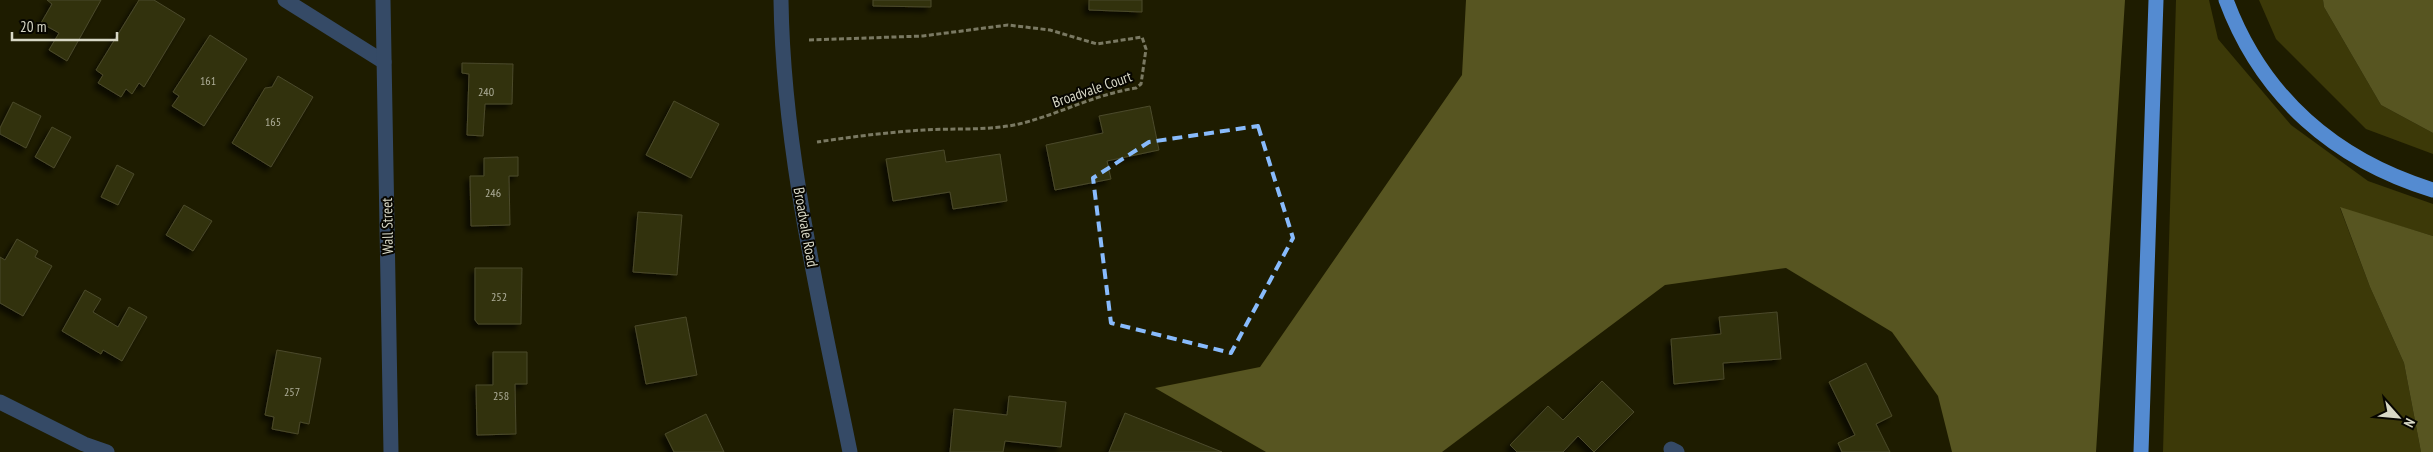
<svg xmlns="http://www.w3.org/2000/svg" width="2433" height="452" font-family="'PT Sans Narrow',sans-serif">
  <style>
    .green { fill: #3c3908 }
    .forest { fill: #575521 }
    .building { fill: #323111; stroke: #4b4a2a; filter: url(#shadow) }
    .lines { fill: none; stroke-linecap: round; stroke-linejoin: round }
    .path { stroke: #7a7962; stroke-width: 3; stroke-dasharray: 5 2.5; stroke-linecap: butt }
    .service { stroke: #354a66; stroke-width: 15 }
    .minor { stroke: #354a66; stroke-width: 15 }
    .tertiary { stroke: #354a66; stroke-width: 15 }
    .motorway { stroke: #548bd1; stroke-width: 15 }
    .marked { fill: none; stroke: #88bbfc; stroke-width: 4; stroke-dasharray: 10 6; stroke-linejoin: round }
    .labels { text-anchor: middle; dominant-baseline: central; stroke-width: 4; stroke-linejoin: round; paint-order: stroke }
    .number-label { font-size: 12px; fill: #aeae99 }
    .street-label { font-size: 15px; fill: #d8d8c6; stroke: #070600 }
  </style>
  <defs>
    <filter id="shadow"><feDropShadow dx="-4.5" dy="4.5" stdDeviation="2.5" flood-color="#0009"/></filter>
  </defs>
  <rect width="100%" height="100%" fill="#1e1c00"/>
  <g class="green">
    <path d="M2176,0H2209L2218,39L2291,125L2368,181L2433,204V236L2340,208L2370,287L2404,363L2421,452H2163Z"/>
    <path d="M2259,0H2323L2324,7L2381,105L2433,133V154L2366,129L2276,39Z"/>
  </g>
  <g class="forest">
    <path d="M1466,0H2125L2096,452H1952L1938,396L1892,332L1786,268L1665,285L1442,452H1266L1155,388L1260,367L1462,75Z"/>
    <path d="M2323,0H2433V133L2381,105L2324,7Z"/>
    <path d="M2340,207L2433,236V452H2421L2404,363L2370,287Z"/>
  </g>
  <g class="building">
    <path d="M47,0H101L67,61L49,50L59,33L41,23L52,4Z"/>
    <path d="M139,0H154L185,19L144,87L139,83L132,94L126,89L121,97L98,83L103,75L96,70Z"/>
    <path d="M873,0H931V7L873,6Z"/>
    <path d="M1089,0H1142V12L1089,10Z"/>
    <path d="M210,35L247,59L204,126L172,106L179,96L173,92Z"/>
    <path d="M462,63L513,64L512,104H485L483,136L467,135L469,74L462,73Z"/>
    <path d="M278,76L313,97L271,167L232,143L265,88L272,87Z"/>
    <path d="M674,101L719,124L691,178L646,155Z"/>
    <path d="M13,102L41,116L26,148L0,134V128Z"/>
    <path d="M1150,106L1159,150L1107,161L1111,179L1055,190L1046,145L1103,133L1099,116Z"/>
    <path d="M52,127L71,137L54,168L35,157Z"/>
    <path d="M944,150L946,162L1000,154L1007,201L953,209L950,192L893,201L886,159Z"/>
    <path d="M518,157V176H509L510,225L471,226L470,176H484V158Z"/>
    <path d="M117,165L134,174L118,205L101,197Z"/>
    <path d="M184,205L212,221L193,251L166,235Z"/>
    <path d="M638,212L682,215L677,275L633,272Z"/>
    <path d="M17,239L38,251L35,257L52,266L23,316L0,303V257L5,260Z"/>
    <path d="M475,268H522L521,324H478L475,320Z"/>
    <path d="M85,290L101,299L93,312L118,327L129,307L147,317L122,361L103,350L101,354L62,331Z"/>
    <path d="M1777,312L1781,359L1723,363L1724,379L1674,384L1671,339L1721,334L1719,317Z"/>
    <path d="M686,317L697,375L646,384L635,326Z"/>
    <path d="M277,350L321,358L309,424L300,422L298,434L272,429L274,417L265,415Z"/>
    <path d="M493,352H527V384H515L516,434L477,435L476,385H493Z"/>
    <path d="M1866,363L1892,416L1876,424L1890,452H1842L1838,443L1855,435L1829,382Z"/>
    <path d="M1602,381L1634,412L1594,452L1578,436L1563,452H1517L1510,445L1548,406L1563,420Z"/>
    <path d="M1009,396L1066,402L1061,447L1005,441L1003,452H950L954,409L1007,415Z"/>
    <path d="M1125,413L1222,452H1109Z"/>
    <path d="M706,414L724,452H674L665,434Z"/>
  </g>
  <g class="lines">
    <path class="path" d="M809,40L923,36L1008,25L1050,30L1097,44L1142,37L1146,49L1141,84L1136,88C1093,95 1060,114 1019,124C988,131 955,128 924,130C888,132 852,137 817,142"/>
    <path class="service" d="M1671,449L1677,452"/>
    <g class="minor">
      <path d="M285,0L384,62"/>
      <path d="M781,0C783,151 820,304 850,452"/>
      <path d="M0,402L84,444L107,452"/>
    </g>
    <path class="tertiary" d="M383,0L391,452"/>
    <g class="motorway">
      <path d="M2226,0C2262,97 2335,160 2433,190"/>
      <path d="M2141,452L2156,0"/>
    </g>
  </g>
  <path class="marked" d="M1258,126L1293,238L1231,353L1111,323L1093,178L1149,142Z"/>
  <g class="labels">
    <g class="number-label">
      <text x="208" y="80">161</text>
      <text x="486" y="91">240</text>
      <text x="273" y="121">165</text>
      <text x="493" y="192">246</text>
      <text x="499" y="296">252</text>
      <text x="292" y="391">257</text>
      <text x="501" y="395">258</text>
    </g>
    <g class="street-label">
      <text transform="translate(1092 89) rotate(-19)">Broadvale Court</text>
      <text transform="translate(387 226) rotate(-91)">Wall Street</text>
      <text transform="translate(806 227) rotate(80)">Broadvale Road</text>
    </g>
  </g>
  <g transform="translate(2398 417) rotate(117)" stroke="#070600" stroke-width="4" paint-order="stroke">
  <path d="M0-4L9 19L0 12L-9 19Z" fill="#d8d8c6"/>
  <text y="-8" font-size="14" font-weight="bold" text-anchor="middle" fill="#d8d8c6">N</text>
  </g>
  <path d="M12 32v8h105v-8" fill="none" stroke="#d8d8c6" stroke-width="2.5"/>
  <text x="20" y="32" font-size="15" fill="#d8d8c6" stroke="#070600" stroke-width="4" paint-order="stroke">20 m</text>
</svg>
